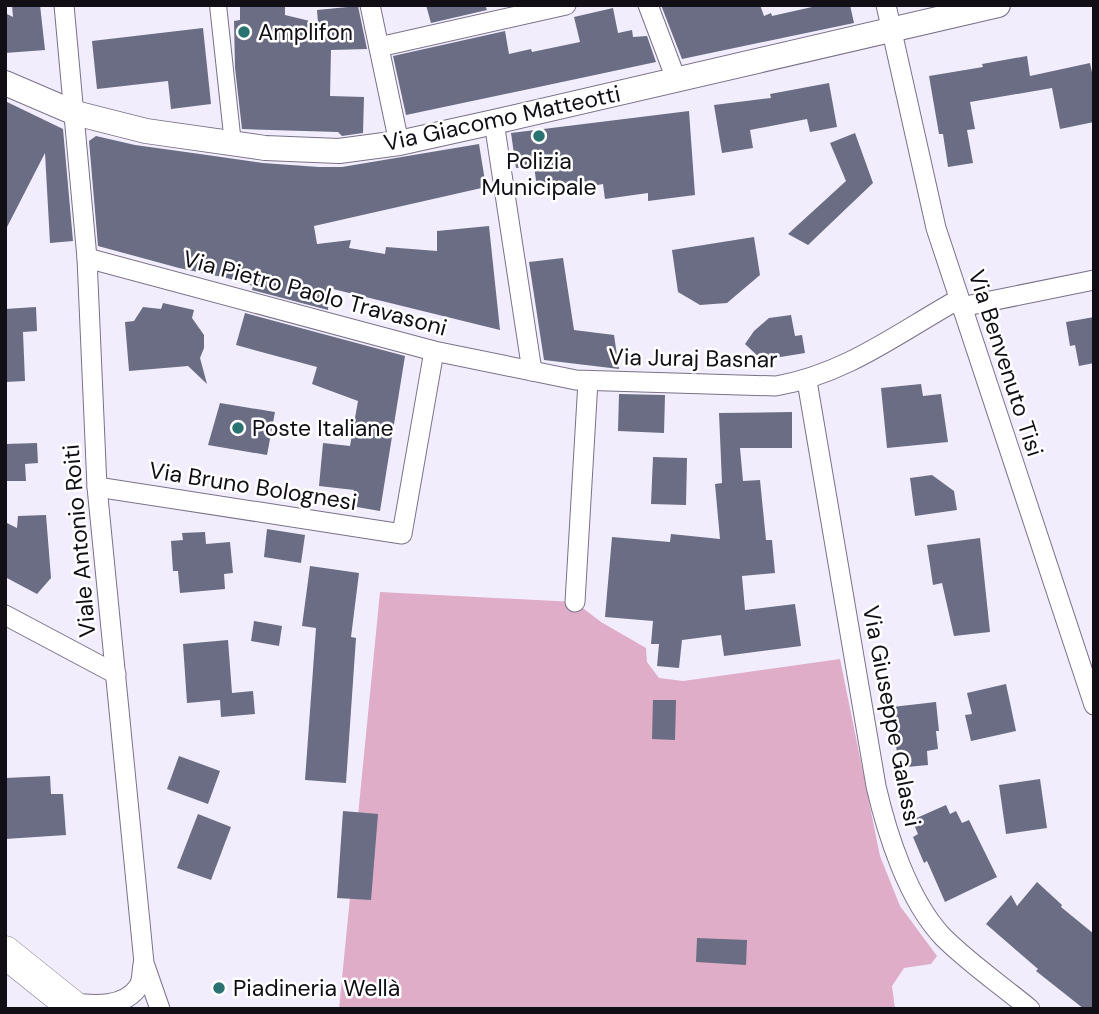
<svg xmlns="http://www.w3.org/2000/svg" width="1099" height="1014" font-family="'DM Sans',sans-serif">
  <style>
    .green { fill: #dfadc7 }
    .building { fill: #6a6d84 }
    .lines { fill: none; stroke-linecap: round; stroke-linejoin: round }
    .pedestrian-casing { stroke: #7a7188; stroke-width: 18 }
    .minor-casing { stroke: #7a7188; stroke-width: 21 }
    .tertiary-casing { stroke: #7a7188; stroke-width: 26 }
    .primary-casing { stroke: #7a7188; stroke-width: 33 }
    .pedestrian { stroke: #fff; stroke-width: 16 }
    .minor { stroke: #fff; stroke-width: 19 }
    .tertiary { stroke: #fff; stroke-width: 24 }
    .primary { stroke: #fff; stroke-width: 32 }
    .poi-dot { fill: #2a7370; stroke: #fff; stroke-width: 2.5 }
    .labels { text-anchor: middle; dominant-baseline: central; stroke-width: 5; stroke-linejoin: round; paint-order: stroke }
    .poi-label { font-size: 23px; fill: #110e16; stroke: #fff; text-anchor: start }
    .street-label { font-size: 23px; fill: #110e16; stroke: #fff }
  </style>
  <rect width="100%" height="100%" fill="#f2edfc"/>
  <path class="green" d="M380,592L575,602L601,622L646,648L647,662L659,678L683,681L840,659L880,856L900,906L937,956L931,964L904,968L892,986L895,1009H339Z"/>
  <g class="building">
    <path d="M12,5H40L45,50L5,53V13L13,17Z"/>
    <path d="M240,5H285V15L318,23L317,10L358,6L367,49L331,50L330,96L364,97L363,133L342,136L338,132L242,129L235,68L234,21L240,20Z"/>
    <path d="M426,5H485L487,10L431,23Z"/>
    <path d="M661,5H760L764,16L771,13L772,16L821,5H850L854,23L682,59Z"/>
    <path d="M613,8L618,33L632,30L633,37L647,36L656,62L406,115L393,56L505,31L509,54L531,49L532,52L580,42L574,17Z"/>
    <path d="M203,28L211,104L171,109L168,81L97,89L92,41Z"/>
    <path d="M1027,56L1030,76L1090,63L1094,82V122L1060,129L1052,88L970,102L975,129L967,130L973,163L948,167L943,134H939L929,76L983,67L982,64Z"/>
    <path d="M829,83L837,127L810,132L807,119L750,130L753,148L722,153L714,105L771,98L770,94Z"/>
    <path d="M5,101L63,129L73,241L50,243L45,153L5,231Z"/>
    <path d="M689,111L695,195L648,201V193L605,199L603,184L586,187L585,181L537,187L534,166L516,168L511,133Z"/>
    <path d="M855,133L873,183L808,245L788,234L846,181L830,143Z"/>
    <path d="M96,136L135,145L200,154L263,163L319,167H342L479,144L486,187L314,226L317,244L351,240L349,248L385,254L386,247L437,251V231L489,226L500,330L329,288L328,310L252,290L253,286L227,278L179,268L98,246L89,141Z"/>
    <path d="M754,237L760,275L727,303L700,305L678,292L672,250Z"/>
    <path d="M563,258L574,330L614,335L619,369L544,360L529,262Z"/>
    <path d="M163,303L194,310L192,318L204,335V348L200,358L207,384L188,366L129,371L125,322L134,321L143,307L161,309Z"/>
    <path d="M36,307L37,331L23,332L25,381L5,382V309Z"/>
    <path d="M245,313L405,356L380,511L351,506L354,490L319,486L323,443L350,446L358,401L312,384L317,367L236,345Z"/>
    <path d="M791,315L795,336L802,335L805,353L762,360L745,344L754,331L769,318Z"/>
    <path d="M1094,317V363L1079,366L1075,345L1070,346L1066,322Z"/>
    <path d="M921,384L923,396L941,394L948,442L887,448L881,388Z"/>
    <path d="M619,394L665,395L664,433L618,431Z"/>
    <path d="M220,403L275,412L267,455L208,445Z"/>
    <path d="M792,412V448H740L743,481L760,480L766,540H772L775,573L742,576L745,610L795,604L801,646L724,656L721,635L682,640L679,668L657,666L659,644H651L653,621L605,617L612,537L670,542L671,534L720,539L715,484L722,483L719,413Z"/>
    <path d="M37,443L38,463L25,464L26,481H5V444Z"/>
    <path d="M653,457L687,458L686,505L651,504Z"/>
    <path d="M932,475L954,491L957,510L915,516L910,478Z"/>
    <path d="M46,515L51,578L37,594L5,577V522L17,528L18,516Z"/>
    <path d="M267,529L305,535L301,563L264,557Z"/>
    <path d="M205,532L206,544L230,542L233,573L224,574L225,589L180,593L178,571H173L171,541L183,540L182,533Z"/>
    <path d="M980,538L990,632L954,636L942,583L933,585L927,545Z"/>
    <path d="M310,566L359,573L351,637L356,638L346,783L305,780L316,628L302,626Z"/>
    <path d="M254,621L282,626L279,646L251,641Z"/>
    <path d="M228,640L232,693L253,691L255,714L221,717L220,700L187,703L183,644Z"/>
    <path d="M1006,684L1016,731L971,741L965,715L972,714L967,693Z"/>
    <path d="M653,700H676L675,740L652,739Z"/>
    <path d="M936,702L939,731H936L938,749L927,751L928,765L907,767L906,753L897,754L892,707Z"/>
    <path d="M179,756L220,771L208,804L167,789Z"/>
    <path d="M50,776L51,794H63L66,835L5,839V778Z"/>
    <path d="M1040,779L1047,828L1006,834L999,785Z"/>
    <path d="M946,805L950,814L956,811L962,823L969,820L997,877L945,902L927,861L924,863L913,837L918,834L912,820Z"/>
    <path d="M343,811L378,814L371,900L337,898Z"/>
    <path d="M198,814L231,827L211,880L177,868Z"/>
    <path d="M1037,882L1062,905L1061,907L1094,934V1009H1084L1036,971L1038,969L986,924L1011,895L1017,906Z"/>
    <path d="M697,938L747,940L746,965L696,962Z"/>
  </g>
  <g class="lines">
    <g class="pedestrian-casing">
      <path id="pedestrian" d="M218,5L233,144"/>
    </g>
    <g class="minor-casing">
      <g id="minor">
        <path d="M64,5L87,258L97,487L144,963L160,1009"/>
        <path d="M370,5L399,143"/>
        <path d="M648,5L676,79"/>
        <path d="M886,5L936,228L1094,705"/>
        <path d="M379,47L566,5"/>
        <path d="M494,122L532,371"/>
        <path d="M87,258L434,351L576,380L776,386C846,374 898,333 959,299"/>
        <path d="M961,307L1094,280"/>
        <path d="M807,381L876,786C887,834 908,900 943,937C969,963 1001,985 1030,1009"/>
        <path d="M97,487L402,534L434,351"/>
        <path d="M575,602L588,381"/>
        <path d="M5,615L116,674"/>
        <path d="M69,1003C92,1005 124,1009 139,986C142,981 142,970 143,964"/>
      </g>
    </g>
    <g class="tertiary-casing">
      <path id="tertiary" d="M5,83L75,113L146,131L265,148L339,151L399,143L494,122L998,5"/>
    </g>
    <g class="primary-casing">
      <path id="primary" d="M5,952L76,1009"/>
    </g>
    <use href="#pedestrian" class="pedestrian"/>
    <use href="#minor" class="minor"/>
    <use href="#tertiary" class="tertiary"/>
    <use href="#primary" class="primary"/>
  </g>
  <g class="poi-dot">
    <circle cx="244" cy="32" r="7"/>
    <circle cx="539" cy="136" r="7"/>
    <circle cx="238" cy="428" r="7"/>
    <circle cx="219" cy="988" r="7"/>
  </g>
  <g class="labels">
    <g class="poi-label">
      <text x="258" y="32">Amplifon</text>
      <text x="539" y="161" text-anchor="middle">Polizia<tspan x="539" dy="26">Municipale</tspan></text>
      <text x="252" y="428">Poste Italiane</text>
      <text x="233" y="988">Piadineria Wellà</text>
    </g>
    <g class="street-label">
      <text transform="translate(502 118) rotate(-12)">Via Giacomo Matteotti</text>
      <text transform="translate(315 293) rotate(15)">Via Pietro Paolo Travasoni</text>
      <text transform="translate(693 358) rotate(1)">Via Juraj Basnar</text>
      <text transform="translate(1006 363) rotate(72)">Via Benvenuto Tisi</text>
      <text transform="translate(253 486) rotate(9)">Via Bruno Bolognesi</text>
      <text transform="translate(79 541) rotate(-95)">Viale Antonio Roiti</text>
      <text transform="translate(892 716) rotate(79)">Via Giuseppe Galassi</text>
    </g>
  </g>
  <rect width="1099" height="1014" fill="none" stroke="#110e16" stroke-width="14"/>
</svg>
